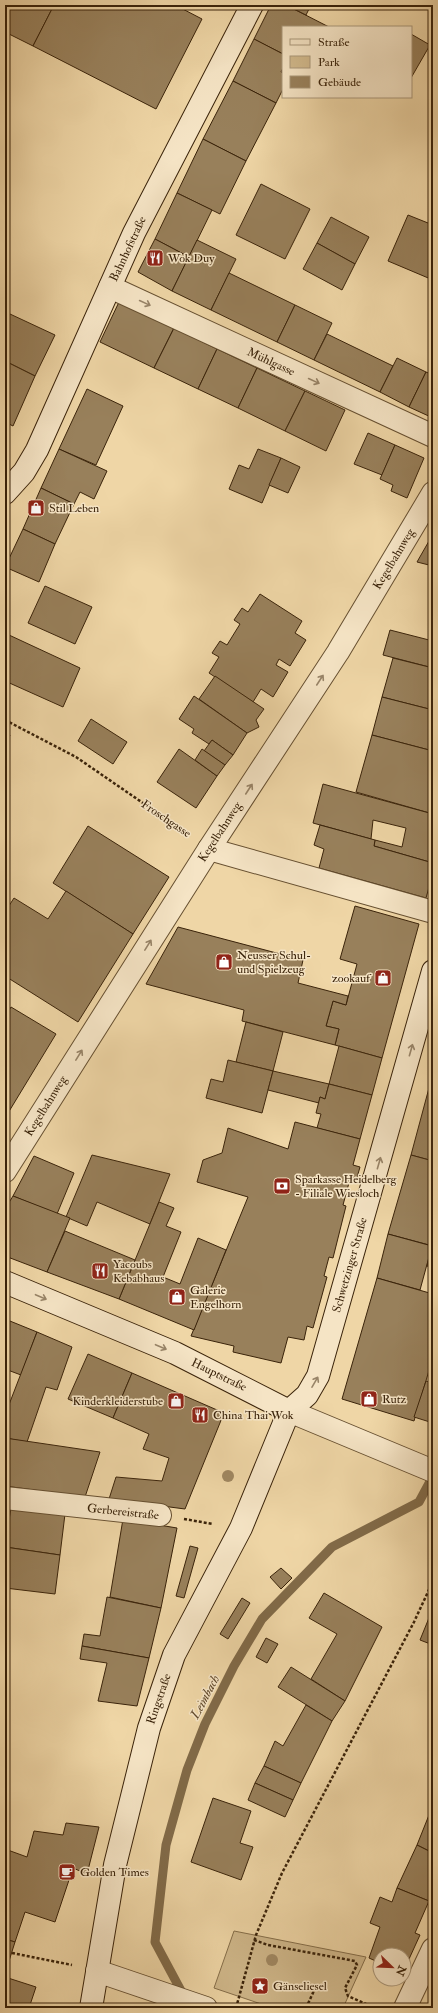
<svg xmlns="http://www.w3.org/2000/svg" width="438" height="2013" font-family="'IM FELL Double Pica',serif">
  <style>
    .green { fill: #d0b88b; stroke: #856e4a }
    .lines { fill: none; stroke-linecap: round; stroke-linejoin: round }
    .stream { stroke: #816a48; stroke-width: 9 }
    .building { fill: #98805b; stroke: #3a230a }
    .street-casing { stroke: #675031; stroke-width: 24 }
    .secondary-casing { stroke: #3a230a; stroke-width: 24 }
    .path { stroke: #3a230a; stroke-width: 2.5; stroke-dasharray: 3 2; stroke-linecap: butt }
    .street { stroke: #f5e4c5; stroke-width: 22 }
    .secondary { stroke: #f5e4c5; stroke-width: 22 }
    .tree { fill: #a08862 }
    .oneway { stroke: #988468 }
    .labels { text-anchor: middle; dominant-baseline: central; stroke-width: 3; stroke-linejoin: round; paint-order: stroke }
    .street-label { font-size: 12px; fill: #3a230a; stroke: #f5e4c5 }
    .poi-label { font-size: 12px; fill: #3a230a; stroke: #f5e4c5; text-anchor: start }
    .water-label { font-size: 13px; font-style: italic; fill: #5e4629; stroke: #f5e4c5 }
  </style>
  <rect width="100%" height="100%" fill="#efd6a6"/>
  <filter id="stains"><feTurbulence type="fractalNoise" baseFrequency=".005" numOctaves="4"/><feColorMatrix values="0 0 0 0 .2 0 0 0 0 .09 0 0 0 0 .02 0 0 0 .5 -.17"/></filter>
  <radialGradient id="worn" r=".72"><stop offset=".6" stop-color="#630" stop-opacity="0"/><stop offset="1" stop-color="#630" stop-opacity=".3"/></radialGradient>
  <path class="green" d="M234,1931L366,1957L343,2008H273L214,1988Z"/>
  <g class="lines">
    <path class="stream" d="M185,1998L155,1942L166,1845L187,1770L205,1724L234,1666L262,1619L332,1547L419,1502L433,1476"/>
  </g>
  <g class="building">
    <path d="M5,5H54L33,46L5,32Z"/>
    <path d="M54,5H175L202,19L156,109L33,46Z"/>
    <path d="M271,5H286L329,27H283V54L254,39Z"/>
    <path d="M286,5H311L306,15Z"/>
    <path d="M411,34L430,45L411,78Z"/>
    <path d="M254,39L283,54V68L281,72L283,73V89L276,103L233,81Z"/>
    <path d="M233,81L276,103L246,161L203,139Z"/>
    <path d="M203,139L246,161L220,214L177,193Z"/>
    <path d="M261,184L310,209L285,259L236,235Z"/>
    <path d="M177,193L212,210L189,257L155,239Z"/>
    <path d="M408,215L433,225V280L388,261Z"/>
    <path d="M331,217L369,237L355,264L317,243Z"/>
    <path d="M155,239L189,257L172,291L138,272Z"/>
    <path d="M197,240L236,259L211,310L172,291Z"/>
    <path d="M317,243L355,264L342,290L303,269Z"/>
    <path d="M229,273L295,305L277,342L211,310Z"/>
    <path d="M119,302L174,328L154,368L100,342Z"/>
    <path d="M295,305L332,323L314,360L277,342Z"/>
    <path d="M10,314L55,335L35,376L5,361V324Z"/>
    <path d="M174,328L217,349L198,389L154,368Z"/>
    <path d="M327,334L393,366L380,392L314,360Z"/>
    <path d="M217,349L257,368L238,408L198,389Z"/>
    <path d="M397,358L426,372L409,407L380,392Z"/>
    <path d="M5,361L35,376L13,426L5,422Z"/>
    <path d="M257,368L305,391L285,431L238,408Z"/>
    <path d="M426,372L433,375V418L409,407Z"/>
    <path d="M87,389L123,406L96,465L59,449Z"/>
    <path d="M305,391L345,410L326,451L285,431Z"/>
    <path d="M368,433L395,445L382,475L354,464Z"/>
    <path d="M395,445L424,458L407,498L391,491L393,485L380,479Z"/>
    <path d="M59,449L107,471L94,499L80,492L74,504L41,488Z"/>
    <path d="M258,449L281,458L262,503L229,489L239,465L249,469Z"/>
    <path d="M281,458L300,467L288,493L269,485Z"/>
    <path d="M41,488L74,504L55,544L23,529Z"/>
    <path d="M23,529L55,544L39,582L5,567Z"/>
    <path d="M433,534V566L417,562Z"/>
    <path d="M45,586L92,607L75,644L28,623Z"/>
    <path d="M260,594L302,621L295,633L306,640L290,666L279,659L276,665L288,672L273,697L261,689L253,702L209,673L219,657L212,653L220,641L227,645L240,624L234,620L242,608L248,612Z"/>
    <path d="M390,630L433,641V668L383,655Z"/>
    <path d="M9,635L80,668L63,707L5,681V643Z"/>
    <path d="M393,658L433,668V710L382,697Z"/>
    <path d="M215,676L264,709L256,720L259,727L247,733L199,699Z"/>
    <path d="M194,696L247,733L233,755L212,740L209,744L192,733L194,729L179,719Z"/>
    <path d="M382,697L433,710V751L372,735Z"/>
    <path d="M91,719L127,742L113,764L78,741Z"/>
    <path d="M5,732L10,735L5,747Z"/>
    <path d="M372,735L433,751V814L356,792Z"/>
    <path d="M212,740L233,755L225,765L204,751Z"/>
    <path d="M179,749L217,776L196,808L157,782Z"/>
    <path d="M202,749L225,765L217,776L195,760Z"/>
    <path d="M323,784L433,814V863L374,846L375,840L402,847L406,828L373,820L371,839L313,823Z"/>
    <path d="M320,825L375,840L374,846L433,863V873L426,898L319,868L324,849L314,845Z"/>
    <path d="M88,826L169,877L133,934L53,883Z"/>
    <path d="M66,891L133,934L78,1022L5,976V912L14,898L48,919Z"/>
    <path d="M355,906L419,924L382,1058L335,1045L339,1029L326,1026L333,1001L346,1005L357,964L340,959Z"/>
    <path d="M178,927L303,960L298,983L348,996L346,1005L333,1001L326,1026L339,1029L335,1045L246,1022L242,1021L244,1010L146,984Z"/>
    <path d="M11,1007L56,1034L5,1118V1017Z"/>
    <path d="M246,1022L283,1032L273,1071L236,1062Z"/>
    <path d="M339,1046L382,1058L372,1095L329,1084Z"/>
    <path d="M228,1060L273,1071L262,1113L206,1098L211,1079L223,1082Z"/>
    <path d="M273,1071L329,1084L325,1099L320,1097L319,1103L268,1090Z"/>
    <path d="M433,1073V1161L411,1155Z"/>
    <path d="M329,1084L372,1095L360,1139L317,1128L321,1114L316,1113L320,1097L325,1099Z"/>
    <path d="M295,1122L360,1139L353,1165L360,1167L356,1181L350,1179L343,1205L346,1206L333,1258L329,1257L324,1276L327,1277L313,1328L307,1326L304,1340L288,1337L281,1363L233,1352L234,1346L191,1336L248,1197L197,1182L203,1160L222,1153L228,1128L288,1149Z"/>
    <path d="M92,1155L170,1174L150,1224L97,1202L87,1226L66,1217Z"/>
    <path d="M411,1155L433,1161V1246L388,1234Z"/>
    <path d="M34,1156L74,1173L57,1214L13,1196Z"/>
    <path d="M13,1196L70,1218L47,1272L5,1256V1209Z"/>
    <path d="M159,1202L174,1208L166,1226L181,1232L163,1277L180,1284L198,1238L226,1250L194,1330L119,1299Z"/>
    <path d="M65,1231L135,1260L119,1299L47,1272Z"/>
    <path d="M388,1234L432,1246L420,1290L377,1278Z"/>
    <path d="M432,1246H433V1268L427,1266Z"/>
    <path d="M377,1278L433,1294V1357L414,1421L342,1399Z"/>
    <path d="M5,1319L37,1332L21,1375L5,1369Z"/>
    <path d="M37,1332L72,1347L57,1390L46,1387L27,1442L5,1438V1415Z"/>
    <path d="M88,1354L132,1373L113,1418L68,1399Z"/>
    <path d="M132,1373L224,1413L185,1509L109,1499L116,1477L162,1481L169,1458L143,1449L149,1434L113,1418Z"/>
    <path d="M426,1381L433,1383V1423L414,1417Z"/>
    <path d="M5,1438L100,1452L85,1497L5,1486Z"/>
    <path d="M11,1507L65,1514L60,1555L5,1547Z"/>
    <path d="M123,1519L177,1528L161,1608L110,1597Z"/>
    <path d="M190,1546L198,1548L184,1598L176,1596Z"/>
    <path d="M5,1547L60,1555L55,1594L5,1588Z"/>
    <path d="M281,1568L292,1578L281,1589L270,1577Z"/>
    <path d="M324,1593L382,1627L345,1701L311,1679L337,1634L309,1618Z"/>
    <path d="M107,1597L161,1608L149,1658L82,1646L84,1634L100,1636Z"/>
    <path d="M242,1598L250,1603L228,1639L220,1634Z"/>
    <path d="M433,1608V1645L420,1640Z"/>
    <path d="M266,1638L278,1644L267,1663L256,1657Z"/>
    <path d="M82,1646L149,1658L137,1706L98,1701L107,1663L80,1659Z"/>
    <path d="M291,1667L345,1701L332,1721L278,1687Z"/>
    <path d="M306,1705L332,1721L301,1783L264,1766L275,1741L283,1746Z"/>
    <path d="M264,1766L301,1783L293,1800L255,1783Z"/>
    <path d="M255,1783L293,1800L285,1817L248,1800Z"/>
    <path d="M213,1798L251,1811L240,1843L253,1847L241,1880L191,1862Z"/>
    <path d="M433,1805V1853L417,1845Z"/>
    <path d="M66,1823L99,1827L87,1874L73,1868L55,1922L25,1912L15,1942L5,1939V1849L27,1857L34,1831L63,1835Z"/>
    <path d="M417,1845L433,1853V1895L429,1901L397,1888Z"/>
    <path d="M397,1888L429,1901L415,1933L420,1935L404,1970V1955H380V1963L369,1958L380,1927L370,1923L380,1897L392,1902Z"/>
    <path d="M5,1939L15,1942L9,1961L5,1960Z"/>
    <path d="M5,1960L9,1961L5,1973Z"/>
    <path d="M5,1977L36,1987L29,2008H5Z"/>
  </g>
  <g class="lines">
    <g class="street-casing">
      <g id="street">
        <path d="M110,287L433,436"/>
        <path d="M209,849L433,912"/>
        <path d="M5,1171L209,849L338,652L433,493"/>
        <path d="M289,1411L433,1471"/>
        <path d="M5,1498L160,1515"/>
        <path d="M97,1971L206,2008"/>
        <path d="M405,2008L433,1949"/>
      </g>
    </g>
    <g class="secondary-casing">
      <g id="secondary">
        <path d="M5,493L24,472L37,450L134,233L252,5"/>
        <path d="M5,1282L175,1353L289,1411"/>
        <path d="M91,2008L115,1865L149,1728L174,1655L241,1528L289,1411L307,1395L318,1376L433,971"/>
      </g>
    </g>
    <g class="path">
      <path d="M5,720L76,757L188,834"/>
      <path d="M184,1519L213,1524"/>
      <path d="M254,1940L268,1945L355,1961L357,1965L345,1988L348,1996L375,2008"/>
      <path d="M12,1953L72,1965"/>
      <path d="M236,2008L256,1935L282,1873L414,1622L433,1581"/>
      <path d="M306,2008L317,1984"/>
    </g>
    <use href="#street" class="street"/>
    <use href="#secondary" class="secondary"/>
  </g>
  <g class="tree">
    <circle cx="228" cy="1476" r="6"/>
    <circle cx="272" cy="1960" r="6"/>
  </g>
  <defs><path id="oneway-shaft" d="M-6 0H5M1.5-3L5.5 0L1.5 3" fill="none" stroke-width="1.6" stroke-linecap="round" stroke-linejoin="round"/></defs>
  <g class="oneway">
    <use href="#oneway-shaft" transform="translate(145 303) rotate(25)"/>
    <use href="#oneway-shaft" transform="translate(314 381) rotate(25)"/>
    <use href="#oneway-shaft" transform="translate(320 680) rotate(-57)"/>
    <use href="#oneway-shaft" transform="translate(249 789) rotate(-57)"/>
    <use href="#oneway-shaft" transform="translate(148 945) rotate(-58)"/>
    <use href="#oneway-shaft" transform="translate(411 1050) rotate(-74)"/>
    <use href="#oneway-shaft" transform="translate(79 1055) rotate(-58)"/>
    <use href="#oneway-shaft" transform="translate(379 1163) rotate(-74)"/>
    <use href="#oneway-shaft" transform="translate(41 1297) rotate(23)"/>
    <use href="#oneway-shaft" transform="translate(161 1347) rotate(23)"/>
    <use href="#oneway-shaft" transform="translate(315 1382) rotate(-60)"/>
  </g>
  <defs>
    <g id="restaurant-square" transform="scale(0.9)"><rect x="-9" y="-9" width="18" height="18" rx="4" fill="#8f2418" stroke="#f5e4c5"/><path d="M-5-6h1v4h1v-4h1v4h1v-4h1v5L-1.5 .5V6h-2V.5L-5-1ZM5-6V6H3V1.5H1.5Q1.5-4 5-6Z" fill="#fff"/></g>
    <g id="shop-square" transform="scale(0.9)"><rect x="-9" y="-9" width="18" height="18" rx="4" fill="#8f2418" stroke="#f5e4c5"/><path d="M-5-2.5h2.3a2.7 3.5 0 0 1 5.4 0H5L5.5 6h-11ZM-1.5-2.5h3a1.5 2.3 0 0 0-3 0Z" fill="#fff"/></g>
    <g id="bank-square" transform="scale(0.9)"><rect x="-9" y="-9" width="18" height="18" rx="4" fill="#8f2418" stroke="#f5e4c5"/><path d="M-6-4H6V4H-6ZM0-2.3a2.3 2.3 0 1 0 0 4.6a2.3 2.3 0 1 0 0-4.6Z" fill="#fff"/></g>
    <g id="cafe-square" transform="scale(0.9)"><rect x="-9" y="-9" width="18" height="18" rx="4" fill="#8f2418" stroke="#f5e4c5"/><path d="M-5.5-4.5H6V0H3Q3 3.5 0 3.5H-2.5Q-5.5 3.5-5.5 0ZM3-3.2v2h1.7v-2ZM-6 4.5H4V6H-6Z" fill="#fff"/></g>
    <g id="sight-square" transform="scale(0.9)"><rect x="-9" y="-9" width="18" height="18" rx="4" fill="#8f2418" stroke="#f5e4c5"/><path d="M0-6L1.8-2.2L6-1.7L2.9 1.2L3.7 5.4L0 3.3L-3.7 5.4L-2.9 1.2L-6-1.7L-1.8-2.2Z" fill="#fff"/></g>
  </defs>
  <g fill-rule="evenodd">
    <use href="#restaurant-square" x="155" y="258"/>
    <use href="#shop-square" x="36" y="508"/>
    <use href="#shop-square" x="224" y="962"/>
    <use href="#shop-square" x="383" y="978"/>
    <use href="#bank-square" x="282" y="1186"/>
    <use href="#restaurant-square" x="100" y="1271"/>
    <use href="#shop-square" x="177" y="1297"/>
    <use href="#shop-square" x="369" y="1399"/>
    <use href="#shop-square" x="176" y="1401"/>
    <use href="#restaurant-square" x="200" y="1415"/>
    <use href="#cafe-square" x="67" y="1872"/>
    <use href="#sight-square" x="260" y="1986"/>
  </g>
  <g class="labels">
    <g class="street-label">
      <text transform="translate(128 249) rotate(-65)">Bahnhofstraße</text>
      <text transform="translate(271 362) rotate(25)">Mühlgasse</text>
      <text transform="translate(394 559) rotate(-59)">Kegelbahnweg</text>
      <text transform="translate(166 819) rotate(34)">Froschgasse</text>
      <text transform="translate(220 832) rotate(-57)">Kegelbahnweg</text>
      <text transform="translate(46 1106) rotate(-58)">Kegelbahnweg</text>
      <text transform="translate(350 1265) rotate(-74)">Schwetzinger Straße</text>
      <text transform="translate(219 1375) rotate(26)">Hauptstraße</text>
      <text transform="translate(123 1512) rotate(6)">Gerbereistraße</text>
      <text transform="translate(159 1699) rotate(-71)">Ringstraße</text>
    </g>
    <g class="poi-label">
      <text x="168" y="258">Wok Duy</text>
      <text x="49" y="508">Stil Leben</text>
      <text x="237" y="955">Neusser Schul-<tspan x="237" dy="14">und Spielzeug</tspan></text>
      <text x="370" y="978" text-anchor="end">zookauf</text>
      <text x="295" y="1179">Sparkasse Heidelberg<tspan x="295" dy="14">- Filiale Wiesloch</tspan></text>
      <text x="113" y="1264">Yacoubs<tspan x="113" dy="14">Kebabhaus</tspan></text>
      <text x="190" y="1290">Galerie<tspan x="190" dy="14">Engelhorn</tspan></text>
      <text x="382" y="1399">Rutz</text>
      <text x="163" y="1401" text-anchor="end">Kinderkleiderstube</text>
      <text x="213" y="1415">China Thai Wok</text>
      <text x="80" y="1872">Golden Times</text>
      <text x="273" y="1986">Gänseliesel</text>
    </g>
    <g class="water-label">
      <text transform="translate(205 1697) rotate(-62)">Leimbach</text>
    </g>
  </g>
  <rect width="438" height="2013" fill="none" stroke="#efd6a6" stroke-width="20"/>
  <rect x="6" y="6" width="426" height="2001" fill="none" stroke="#3a230a" stroke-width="2"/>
  <rect x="10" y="10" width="418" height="1993" fill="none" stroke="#3a230a"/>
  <rect x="282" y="26" width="130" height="72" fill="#f5e4c5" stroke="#aa977a"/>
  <rect x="290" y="39" width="20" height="6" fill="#f5e4c5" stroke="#aa977a"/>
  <text x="318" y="46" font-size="12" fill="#3a230a">Straße</text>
  <rect x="290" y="56" width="20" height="12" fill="#d0b88b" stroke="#aa977a"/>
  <text x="318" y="66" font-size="12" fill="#3a230a">Park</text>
  <rect x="290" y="76" width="20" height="12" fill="#98805b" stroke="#aa977a"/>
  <text x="318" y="86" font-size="12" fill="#3a230a">Gebäude</text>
  <g transform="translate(392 1967) rotate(113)"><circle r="19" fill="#f5e4c5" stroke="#aa977a"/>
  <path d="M0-3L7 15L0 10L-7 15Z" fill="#8f2418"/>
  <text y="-6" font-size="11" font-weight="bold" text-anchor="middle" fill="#3a230a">N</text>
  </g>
  <rect width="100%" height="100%" filter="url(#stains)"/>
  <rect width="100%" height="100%" fill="url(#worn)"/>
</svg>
